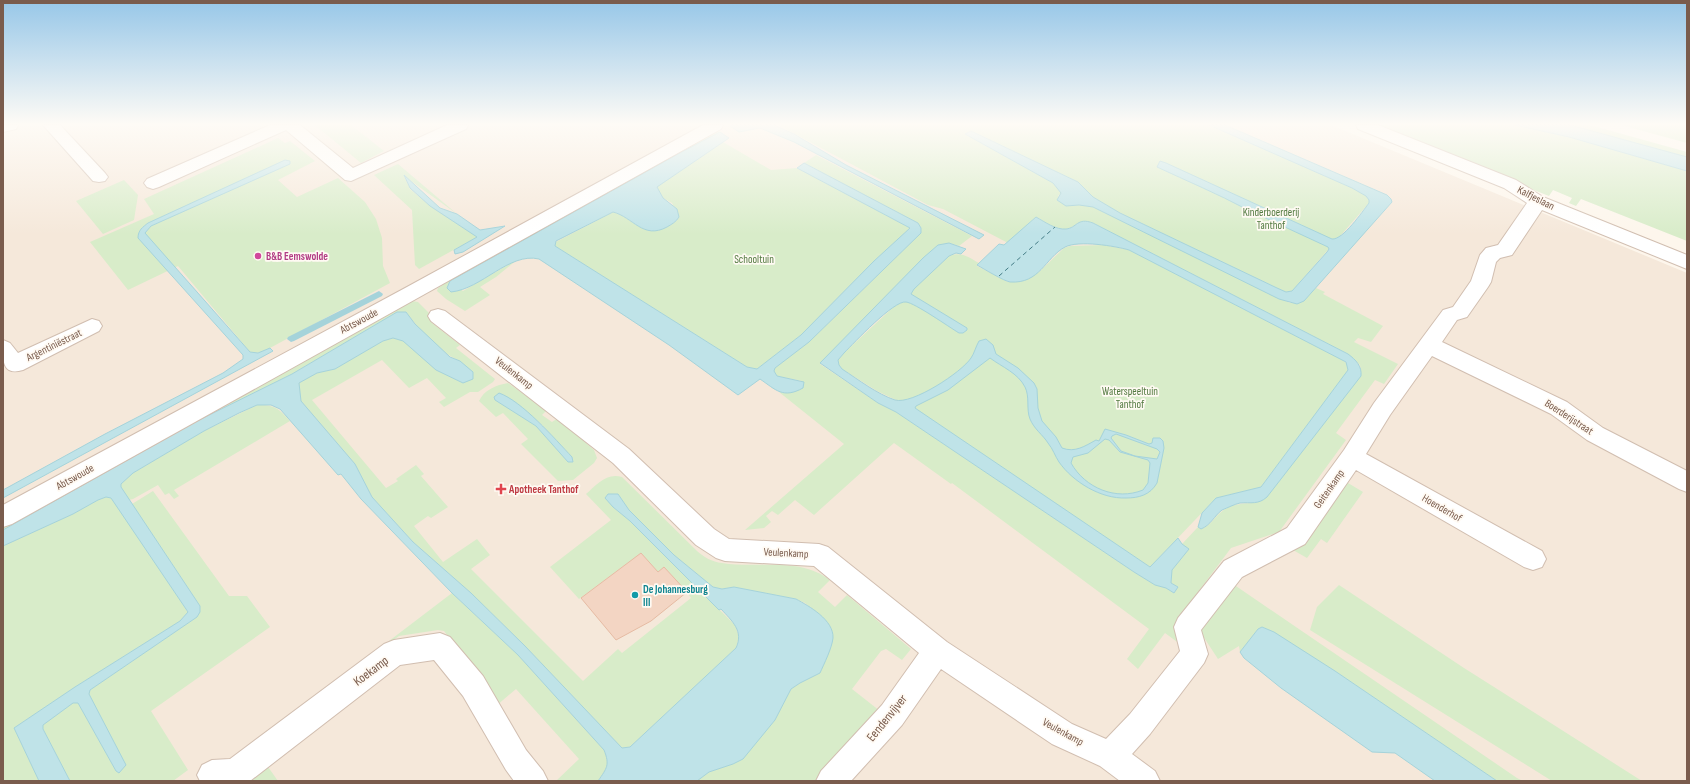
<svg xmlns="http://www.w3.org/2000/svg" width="1690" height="784" font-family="'Sofia Sans Condensed',sans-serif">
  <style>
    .residential { fill: #f5e8da }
    .green { fill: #d8ecc9; fill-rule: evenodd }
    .water { fill: #bfe3e8; stroke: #a5d3da; fill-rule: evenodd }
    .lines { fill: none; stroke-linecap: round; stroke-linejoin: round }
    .stream { fill: #a5d3da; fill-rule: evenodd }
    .ferry { stroke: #437c86; stroke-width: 1; stroke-dasharray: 4.5 3.5; stroke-linecap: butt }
    .building { fill: #f3d5c3; stroke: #e6bba3 }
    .minor-casing { stroke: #d1beb0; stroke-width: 2 }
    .minor { fill: #fff; fill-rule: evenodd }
    .hotel-dot { fill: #d1479c; stroke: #fffaf3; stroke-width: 1.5 }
    .health-dot { fill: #e0444e; stroke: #fffaf3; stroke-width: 1.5 }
    .culture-dot { fill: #0f9aa8; stroke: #fffaf3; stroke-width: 1.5 }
    .labels { text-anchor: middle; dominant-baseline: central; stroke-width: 3.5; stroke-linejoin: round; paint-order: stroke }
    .street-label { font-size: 11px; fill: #7a5c4d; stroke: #fffaf3 }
    .park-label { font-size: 11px; fill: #537a41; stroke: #fffaf3 }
    .hotel-label { font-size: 11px; font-weight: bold; fill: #b23c85; stroke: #fffaf3; text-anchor: start }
    .health-label { font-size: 11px; font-weight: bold; fill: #be3a42; stroke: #fffaf3; text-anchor: start }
    .culture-label { font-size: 11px; font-weight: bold; fill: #0d838f; stroke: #fffaf3; text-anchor: start }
    .near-street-label { font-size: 13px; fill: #7a5c4d; stroke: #fffaf3 }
  </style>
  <rect width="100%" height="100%" fill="#fdf6ec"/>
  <path class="residential" d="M3,125H1331L1687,273V781H3Z"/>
  <g class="green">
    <path d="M315,125H351L384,151L361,163Z"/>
    <path d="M778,125H1209L1352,188L1366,196L1369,200V203L1292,291L1286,292L1277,288L1120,213L1093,197L1078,182L971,131L965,134L1053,183L1061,193L1058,196L1066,206L1079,205L1093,207L1290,303C1303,304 1307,297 1316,288L1325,292L1323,294L1383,326L1371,342L1358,338L1354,342L1398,364L1384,384L1375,380L1336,433L1346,440L1279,532L1231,548L1177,620L1180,644L1165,633L1138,669L1127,659L1149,629L952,483L951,484L894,443L814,515L795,500L778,515L772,511L766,516L771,522L764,528L745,530L844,444L779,392L786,393L802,381L777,376L774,371L775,368L809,342L921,233V228L918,223L804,163L816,155L972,236L959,246L949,243L938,245L890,292L820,364L878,403L896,412L1134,572L1155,585L1166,588L1174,593L1178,587L1171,583L1172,570L1189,549L1182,544L1198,527L1201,529C1210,526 1213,519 1220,513C1229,504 1244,503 1256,503L1361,372L1360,365L1348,354L1093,223C1077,218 1076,228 1066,229C1056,230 1045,222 1036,217L1008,243L943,209L928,205Z"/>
    <path d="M1373,125H1515L1569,137L1687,171V241L1581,199L1576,206L1569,203L1572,198L1553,190L1549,196Z"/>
    <path d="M1570,125H1590L1687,152V157Z"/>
    <path d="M1621,125H1687V143Z"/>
    <path d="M714,130L720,132L678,154L450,281L463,291L518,259L496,277L480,287L490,295L465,311L446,299L437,291L438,288L443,285L440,282Z"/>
    <path d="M278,138L285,143L290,141L315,161L278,180L297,197L338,178L365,202L376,219L382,238L383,266L390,283L270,348C263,351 257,355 250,352L178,266L128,290L90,242L154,214L144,199Z"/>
    <path d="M723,142L771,170L797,168L910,228L874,261L801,335L757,369L747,367L555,246L556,242L613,212C633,217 643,240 667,227C672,224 676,222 679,217L672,203L663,198L657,187Z"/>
    <path d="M398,164L457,214L404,176L410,189L430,206L477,237L419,269L415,265L412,210L374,175Z"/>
    <path d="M124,180L138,195L134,220L103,234L76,201Z"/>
    <path d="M1104,245L1129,250L1343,360L1348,365L1349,369L1261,487L1216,498L1150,567L915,409L877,391L842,369L839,365L838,360L844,353C879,320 914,288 949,256C962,251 968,257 979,263L977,266L1008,282L1039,272L1064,248L1070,246Z"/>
    <path d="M412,301L418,302L429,313L432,323L460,345L456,348L495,379L493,382L478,392H470L444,407L439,402L446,398L427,378L409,388L382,360L312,400L386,488L398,481L396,479L416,465L424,474L421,476L448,507L431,518L428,516L414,526L443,562L477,539L490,555L471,569L583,681L618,649L622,653L691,598L687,592L664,567L658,572L641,553L579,599L550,567L611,520L586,494C596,485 607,472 622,477L697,551C704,557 712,562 722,563C758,569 799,556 830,580L818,592L835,607L847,595L911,649L902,660L886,649L881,651L852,689L880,711L816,781H697L709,772L733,764L775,720L791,689L800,683L820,673L826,621L805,603L796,599L734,587L722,589L713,587L674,555L629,510L618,495L613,507L630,521L735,625L739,637L736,648L630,747L622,748L525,646L471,593L413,542L372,497L355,464L301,401L299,383L317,373L335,369L383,341L393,338L403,340L436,370L463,383L460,361C440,353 419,329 406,312H397L292,374L197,421L3,530V523L404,302Z"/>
    <path d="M508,383L546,410V411L542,415L552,422L558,418L594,450L597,458L594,463L573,480L558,481L521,444L528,439L503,413L496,417L479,401C484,390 496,385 508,383ZM496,400L539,422L572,457L573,462H568L536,426Z"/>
    <path d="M257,405C275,405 278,408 290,421L174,490L179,496L174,499L169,493L165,495L158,485L133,499L129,500L121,487V484L133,473L204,431Z"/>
    <path d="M1343,480L1363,492L1327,543L1321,539L1307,558L1293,550Z"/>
    <path d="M153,491L229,596H247L270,627L151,711L188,770L173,781H70L43,729V725L73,703H78L116,771L89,694L90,690L197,617L200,606L132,504Z"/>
    <path d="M106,497L111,498L117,506L188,612L180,621L75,687L14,728L39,781H3V546L73,514L97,500Z"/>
    <path d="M1233,584L1517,778L1523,781H1497L1335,671L1262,627L1258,629L1240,652L1239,646L1218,659L1199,630Z"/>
    <path d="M1339,585L1464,668L1642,781H1552L1310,630L1317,607Z"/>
    <path d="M452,593L518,655L604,750C610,765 607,768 598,781H556L579,759L516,689L496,706L478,676L444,631L438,630L399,636L392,641H389Z"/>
    <path d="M266,764L278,781H237Z"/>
  </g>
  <g class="water">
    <path d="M733,125H774L794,134L846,165L984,235L979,239L794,142L760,128L739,132L730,126Z"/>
    <path d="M1209,125H1225L1387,195L1391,199L1392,202L1304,301L1297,304L1279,299L1093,207L1079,205L1066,206L1057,200L1061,193L1053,183L965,134L971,131L1078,182L1093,197L1120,213L1277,288L1286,292L1292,291L1327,252L1329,249L1328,247L1246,209C1218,194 1187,181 1157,167L1160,161L1166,163L1332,239C1343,240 1362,212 1369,203V200L1366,196L1352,188Z"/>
    <path d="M1515,125H1570L1687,157V171L1569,137Z"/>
    <path d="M720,132L729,138L657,187L663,198L677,209L679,217C676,222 672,224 667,227C643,240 633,217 613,212L556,241L555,246L747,367L757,369L801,335L874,261L910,228L797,168L804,163L918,223L921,228V233L809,342L775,368L774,371L777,376L804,382L803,388C783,399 776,390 760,379L738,395L669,345L539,259C509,252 482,289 451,292L447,288L450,281L678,154Z"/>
    <path d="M285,160L290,161V164L151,226L145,233L250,352L258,353L270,348L273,351L3,498V490L105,434L223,373L243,359V355L138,238C138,230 143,227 148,223Z"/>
    <path d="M404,175L440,208L457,214L480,230L505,226L463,252L455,254L454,250L477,237L430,206L410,188Z"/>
    <path d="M1036,217C1045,222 1056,230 1066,229C1077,228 1077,217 1093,223L1348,354C1356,360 1362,366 1361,376L1267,497C1258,505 1251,502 1240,503C1235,504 1227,508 1222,510C1214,516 1211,525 1201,529L1198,527L1202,513L1216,498L1261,487L1348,370L1346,362L1129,250C1115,246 1079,240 1065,247C1045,258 1040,284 1010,282C1004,281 984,269 977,265L999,244L1004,245Z"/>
    <path d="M949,243L966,249L961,254L956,253L949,256L914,289L911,294L967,328V330L963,333H959C949,327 915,303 906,302C894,300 854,343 844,353L838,360L839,365L842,369C859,380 877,394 895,400C912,405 962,372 971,358C974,354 976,346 979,341L986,339L993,345L996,354L1018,368L1034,383L1037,389L1038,408L1042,421L1056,437L1062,448C1075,453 1085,446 1096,440L1099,441L1105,429L1126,435L1149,444L1152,443L1153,438H1160L1163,441L1164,448L1157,483C1150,495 1139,498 1126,498C1101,499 1073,482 1059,462C1055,456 1053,449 1048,443C1043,435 1034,429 1030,419C1026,409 1030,397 1025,387C1018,373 1002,367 990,358L948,390L916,406L915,408L1150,567L1178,538L1182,544L1189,549L1172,570L1171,583L1178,587L1174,593L1166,588L1155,585L1134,572L896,412L878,403L820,363L923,258L938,245ZM1116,434L1157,449L1160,452L1157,459L1135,456L1121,451L1111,438L1112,436ZM1105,439L1109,440L1120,452L1148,460L1150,463L1148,483L1143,490C1116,501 1085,488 1071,463L1073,457L1088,453Z"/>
    <path d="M397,312H406L415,324L450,357L460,361L473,372V379L463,383L436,370L403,341L393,338L383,341L335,369L317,373L299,383L301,401L355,464L372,497L413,542L471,593L525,646L622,748L630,747L736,648C744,631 732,621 721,609L719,610L630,521L613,507L605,498L608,494H618L629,510L674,555L713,587L722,589L734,587L796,599C809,606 834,620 833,638C832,648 824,664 820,673L800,683L791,689L775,720L743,759L733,764L709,772L697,781H598C607,768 610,765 604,750L518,655L452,593L361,499L341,474L338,475L280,409L271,405H257L239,413L204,431L133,473L121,484V487L200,606V612L197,617L90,690L89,694L126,765L119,773L116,771L78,703H73L43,725V729L70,781H39L14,728L75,687L180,621L188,612L111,498L106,497L98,500L73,514L3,546V530L197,421L292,374Z"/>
    <path d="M499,393C522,401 555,439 572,457L573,462H568L536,426L495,400L494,397Z"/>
    <path d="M1262,627L1274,632L1335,671L1497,781H1435L1395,753L1372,752L1281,688L1244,658L1240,652L1258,629Z"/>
  </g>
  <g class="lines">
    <path class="stream" d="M379,291L383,294L382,296L294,341L291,342L287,339L288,337Z"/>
    <path class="ferry" d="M999,276L1055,227"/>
  </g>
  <path class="building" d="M641,553L658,572L664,567L687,592L651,621L616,640L581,598Z"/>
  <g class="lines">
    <g class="minor-casing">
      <g id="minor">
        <path d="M3,125H18L16,129L3,132Z"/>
        <path d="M43,125H60L105,173L108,177L105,181L99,182L93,181Z"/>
        <path d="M270,125H300L353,168L447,125H468L466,129L351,181L345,180L286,130L159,187L153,189L147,187L144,183L147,179Z"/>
        <path d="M703,125H723L721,129L12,524L3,527V505L407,287Z"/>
        <path d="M1356,125H1378L1516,180L1543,197L1687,255V269L1542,210L1512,255L1500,258L1496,262L1491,282L1488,287L1467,317L1457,320L1442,342L1567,402L1603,428L1687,471V492L1679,489L1587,440L1551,414L1432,356L1390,415L1366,454L1542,551L1546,559L1542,567L1533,570L1524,567L1356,470L1305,544L1242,577L1201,630L1208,654L1204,663L1150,734L1132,754L1155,771L1160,781H1120L1100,766L1052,744L941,669L902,725L851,781H816L821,771L882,705L919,653L814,566L725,561L716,558L696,545L613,463L431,321L428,316L431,311L438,309L445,311L629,449L714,529L729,539L819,544L828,547L947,642L1072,724L1106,739L1130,714L1180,651L1174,627L1178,618L1224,561L1287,528L1344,450L1374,403L1443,310L1453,307L1471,281L1480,255L1486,248L1498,245L1527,203L1504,188L1358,129Z"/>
        <path d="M92,319L99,321L102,326L99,331L23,370C0,377 3,356 3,340L10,343L18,353Z"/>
        <path d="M440,633L450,637L483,676L526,750L543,771L548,781H514L506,770L463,696L434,660L400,665L250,781H200L197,775L202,765L212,760L230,759L384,644L394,640Z"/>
      </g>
    </g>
    <use href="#minor" class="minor"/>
  </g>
  <linearGradient id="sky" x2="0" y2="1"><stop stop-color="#97c7e8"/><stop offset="0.53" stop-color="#fefbf6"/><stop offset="1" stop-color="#fefbf6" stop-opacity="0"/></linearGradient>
  <rect width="1690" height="234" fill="url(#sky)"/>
  <circle class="hotel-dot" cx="258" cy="256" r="4"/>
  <path class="health-dot" d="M499 483h4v4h4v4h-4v4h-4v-4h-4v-4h4z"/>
  <circle class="culture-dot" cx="635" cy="595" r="4"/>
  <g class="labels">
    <g class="street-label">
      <text transform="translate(1536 198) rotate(27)">Kalfjeslaan</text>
      <text transform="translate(359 321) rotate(-28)">Abtswoude</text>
      <text transform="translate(54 345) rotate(-26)">Argentiniëstraat</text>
      <text transform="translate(514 373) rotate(38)">Veulenkamp</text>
      <text transform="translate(1569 417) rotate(33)">Boerderijstraat</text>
      <text transform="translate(75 477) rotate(-29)">Abtswoude</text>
      <text transform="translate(1329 489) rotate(-55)">Geitenkamp</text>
      <text transform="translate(1442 508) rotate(30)">Hoenderhof</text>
      <text transform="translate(786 553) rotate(3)">Veulenkamp</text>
      <text transform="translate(1063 732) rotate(29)">Veulenkamp</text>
    </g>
    <g class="park-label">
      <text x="1271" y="212">Kinderboerderij<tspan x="1271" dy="13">Tanthof</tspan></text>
      <text x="754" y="259">Schooltuin</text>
      <text x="1130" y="391">Waterspeeltuin<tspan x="1130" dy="13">Tanthof</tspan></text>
    </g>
    <g class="hotel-label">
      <text x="266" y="256">B&amp;B Eemswolde</text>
    </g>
    <g class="health-label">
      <text x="509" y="489">Apotheek Tanthof</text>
    </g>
    <g class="culture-label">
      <text x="643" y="589">De Johannesburg<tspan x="643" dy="13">III</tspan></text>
    </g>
    <g class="near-street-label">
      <text transform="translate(371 671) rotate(-37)">Koekamp</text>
      <text transform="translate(887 718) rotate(-51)">Eendenvijver</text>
    </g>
  </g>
  <rect width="1690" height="784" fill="none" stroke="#7a5c4d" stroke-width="8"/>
</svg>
